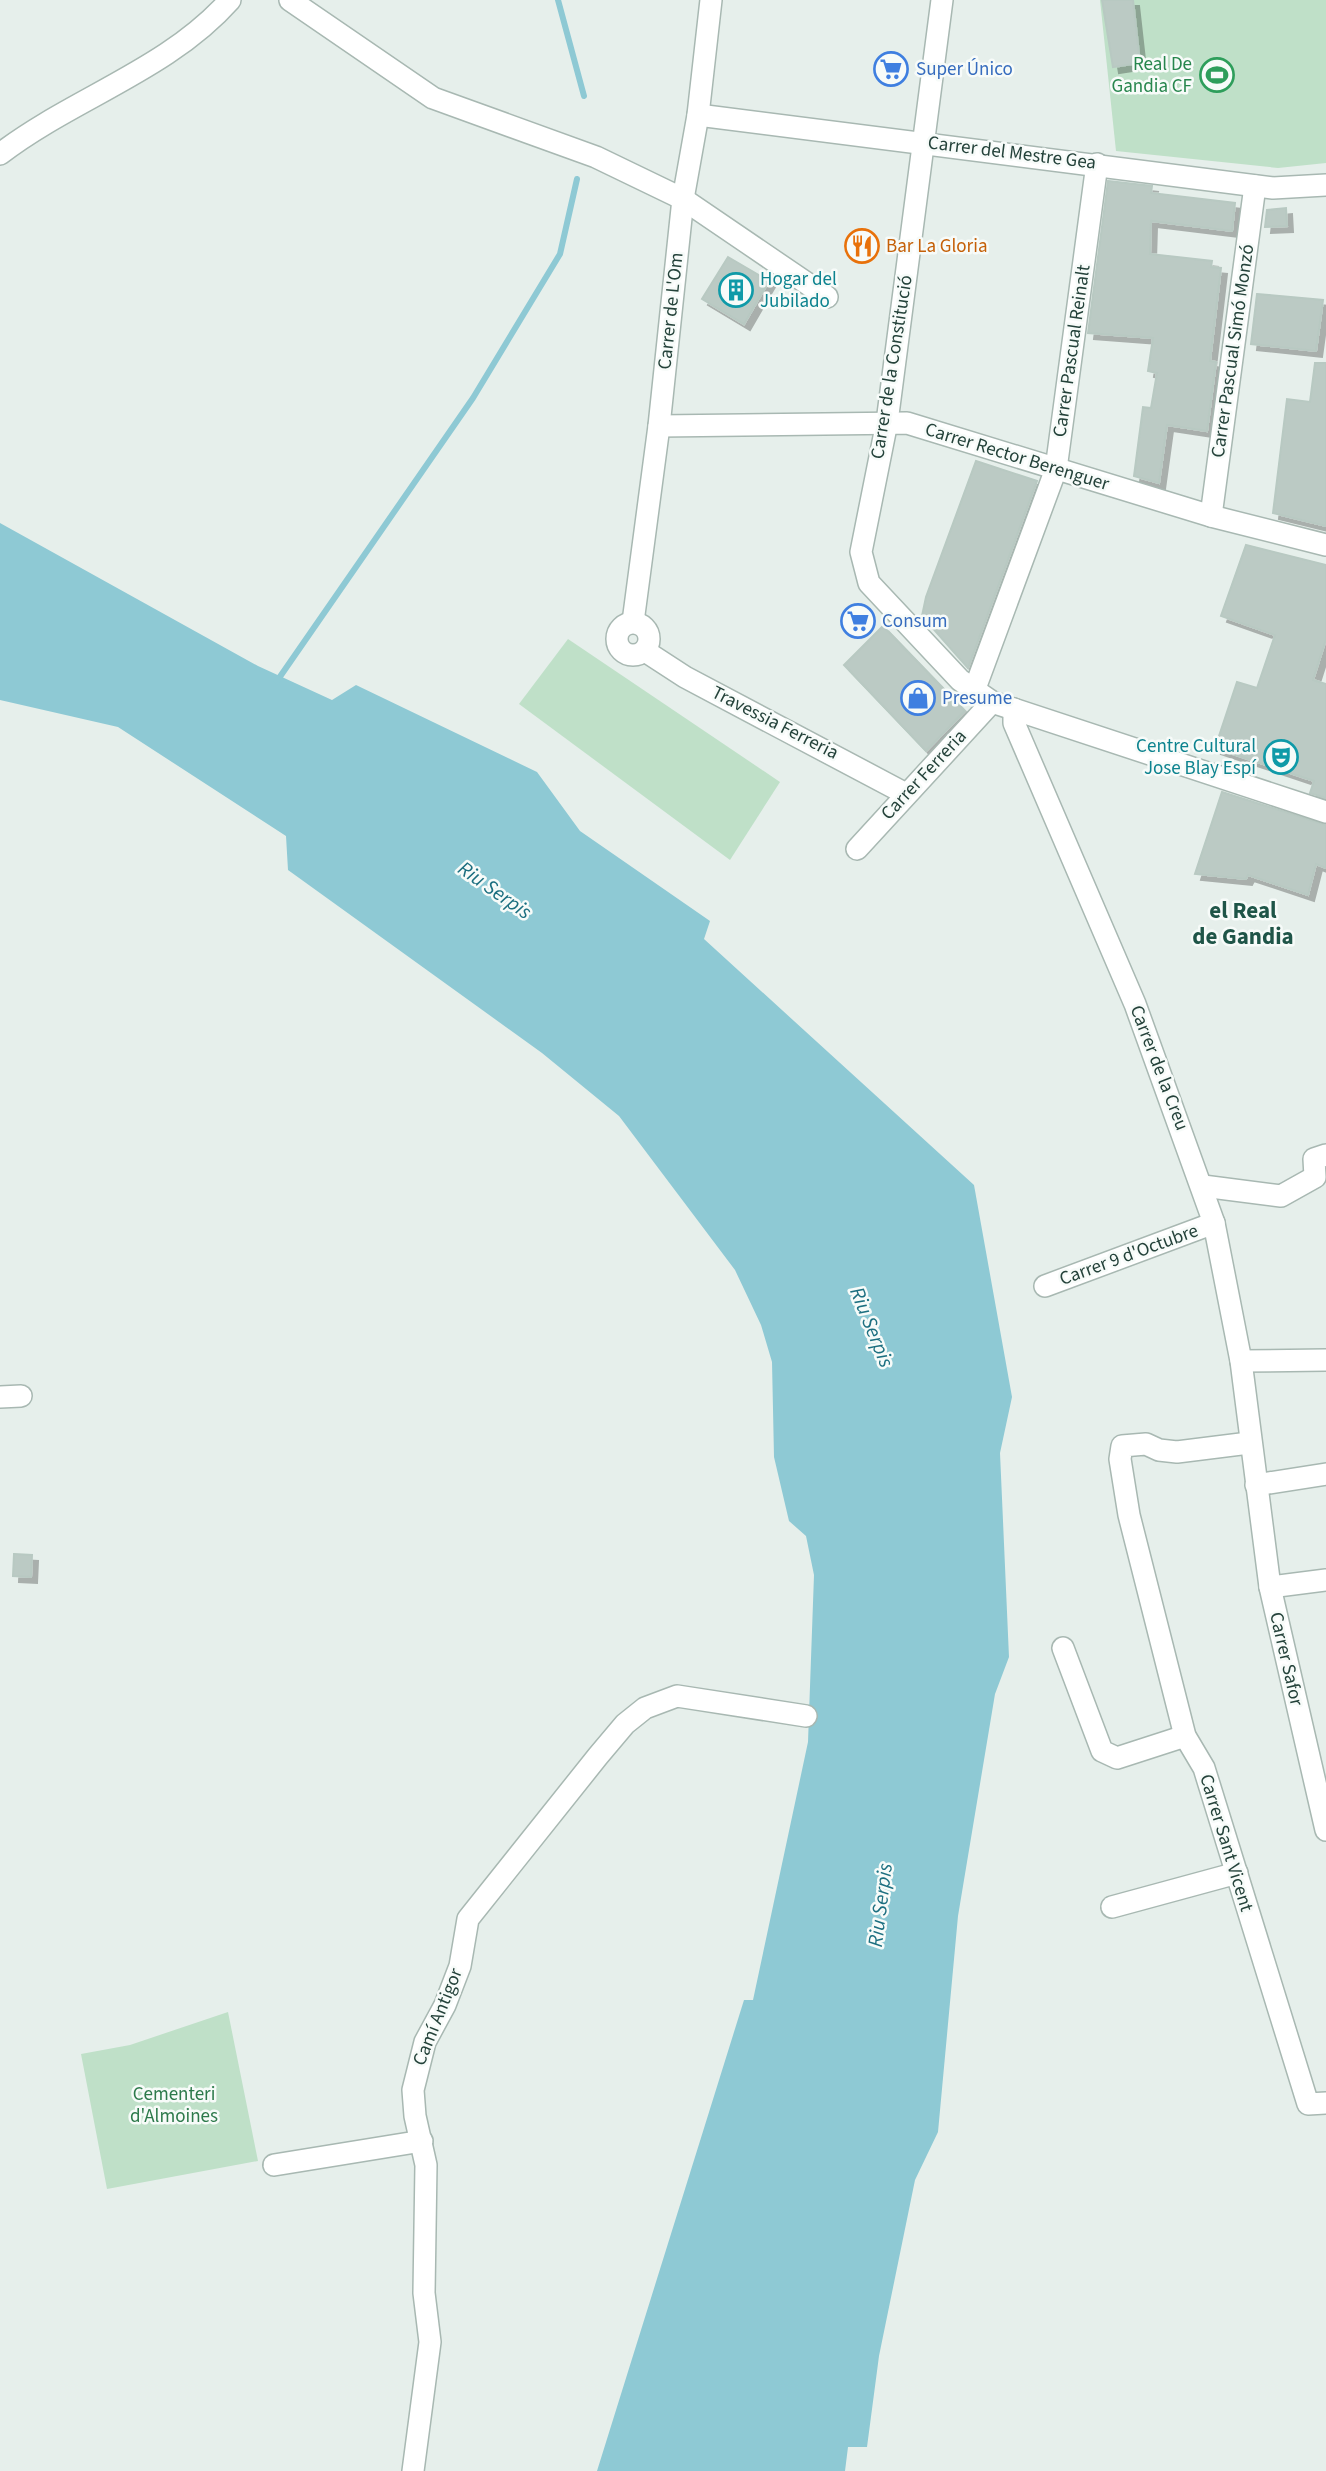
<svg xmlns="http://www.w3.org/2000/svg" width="1326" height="2471" font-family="'Source Sans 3',sans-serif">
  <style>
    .green { fill: #bfe0c8 }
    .water { fill: #8ec9d4 }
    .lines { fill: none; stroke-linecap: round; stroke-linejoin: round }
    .stream { stroke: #8ec9d4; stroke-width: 6 }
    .building { fill: #bbcac4; stroke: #b8c9c2; stroke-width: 2; filter: url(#shadow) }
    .minor-casing { stroke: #a8b8b2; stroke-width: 24 }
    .minor { stroke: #fff; stroke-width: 21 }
    .labels { text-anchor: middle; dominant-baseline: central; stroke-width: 5; stroke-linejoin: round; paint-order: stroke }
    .leisure-label { font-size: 19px; fill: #27864d; stroke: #f7fbf9; text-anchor: end }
    .shop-label { font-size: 19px; fill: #366cbe; stroke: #f7fbf9; text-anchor: start }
    .street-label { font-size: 19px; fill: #24423a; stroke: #f7fbf9 }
    .food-label { font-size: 19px; fill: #c56008; stroke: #f7fbf9; text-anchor: start }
    .culture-label { font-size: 19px; fill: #0d838f; stroke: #f7fbf9; text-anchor: start }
    .park-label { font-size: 19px; fill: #2d7a4b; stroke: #f7fbf9 }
    .water-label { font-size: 21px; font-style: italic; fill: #1c6f80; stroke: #f7fbf9 }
    .quarter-label { font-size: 23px; font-weight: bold; fill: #1f5548; stroke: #f7fbf9 }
  </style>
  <defs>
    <filter id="shadow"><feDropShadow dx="6" dy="6" stdDeviation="0" flood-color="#0004"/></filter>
  </defs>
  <rect width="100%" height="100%" fill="#e6efeb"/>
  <g class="green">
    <path d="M1100,0H1326V163L1278,168L1116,151Z"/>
    <path d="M568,639L780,782L730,860L519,704Z"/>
    <path d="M228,2012L258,2161L107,2189L81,2054L130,2045Z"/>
  </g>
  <path class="water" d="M0,523L258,666L332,700L356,685L537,772L580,831L710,921L704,939L974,1185L1012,1397L1000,1453L1009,1657L995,1694L958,1916L938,2132L915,2180L879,2356L867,2447H848L845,2471H597L744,2000H753L808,1742L814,1575L806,1536L789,1521L774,1457L772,1362L761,1325L735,1270L619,1116L542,1053L288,870L286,836L118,727L0,700Z"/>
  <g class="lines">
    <g class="stream">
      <path d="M558,0L584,96"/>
      <path d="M277,681L473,398L560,254L577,179"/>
    </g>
  </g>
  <g class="building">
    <path d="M1102,0H1133L1140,63L1113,67Z"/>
    <path d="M1108,181L1152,186L1151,193L1235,203L1232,231L1151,221L1150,254L1212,261L1211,267L1221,268L1210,361L1216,362L1207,431L1167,425L1159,483L1134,476L1143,407L1151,408L1157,373L1148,371L1153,338L1088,333Z"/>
    <path d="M1286,208L1287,226L1265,227L1267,210Z"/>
    <path d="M728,257L769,281L744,324L702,299Z"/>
    <path d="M1257,294L1323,300L1316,351L1251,344Z"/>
    <path d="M1315,363H1326V526L1273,513L1287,399L1310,402Z"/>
    <path d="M976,461L1037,481L968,668L922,616L926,597Z"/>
    <path d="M1246,545L1326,565V639L1313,680L1326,684V798L1310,793L1314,781L1215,748L1237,682L1257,688L1275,635L1221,616Z"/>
    <path d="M883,626L965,711L926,751L844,665Z"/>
    <path d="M1222,792L1326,825V868L1316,864L1308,895L1248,875L1246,879L1195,874Z"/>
    <path d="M14,1554L32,1555L31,1577L13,1576Z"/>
  </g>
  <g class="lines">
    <g class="minor-casing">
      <g id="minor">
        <path d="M290,0L433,98L596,157L683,199L827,297"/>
        <path d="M942,0L887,422L861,552L869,583L960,680L992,702L1326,812"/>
        <path d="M698,115L1273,188L1326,185"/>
        <path d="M0,154C73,98 168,70 230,0"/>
        <path d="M659,426L907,423L1211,516L1326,545"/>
        <path d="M1211,516L1255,186"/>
        <path d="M633,622L659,426L683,199L698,115L711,0"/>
        <circle cx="633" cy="639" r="16"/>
        <path d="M645,651L685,677L906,794"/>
        <path d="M974,691L1056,469L1097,164"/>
        <path d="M1014,709V723L1135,1004L1214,1223L1241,1361L1270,1587L1326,1830"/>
        <path d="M857,849L992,702"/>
        <path d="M1203,1186L1281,1196L1315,1177L1314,1159L1326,1155"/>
        <path d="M1045,1286L1214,1223"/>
        <path d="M1241,1361L1326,1360"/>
        <path d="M0,1397L21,1396"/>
        <path d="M1249,1443L1177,1452L1159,1450L1146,1444L1122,1446L1120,1459L1129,1515L1185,1736L1204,1768L1308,2104L1326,2103"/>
        <path d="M1256,1485L1326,1474"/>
        <path d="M1270,1587L1326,1580"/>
        <path d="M1063,1648L1102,1751L1117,1758L1185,1736"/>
        <path d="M1112,1907L1237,1873"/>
        <path d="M274,2165L422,2141"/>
        <path d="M413,2471L430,2342L424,2293L426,2165L415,2116L413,2090L425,2042L445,2005L460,1966L468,1919L598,1756L625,1724L645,1708L677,1696L806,1716"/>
      </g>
    </g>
    <use href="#minor" class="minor"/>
  </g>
  <defs>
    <g id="supermarket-ring" transform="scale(1.75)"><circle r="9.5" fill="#f7fbf9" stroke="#3f7fe0" stroke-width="1.5"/><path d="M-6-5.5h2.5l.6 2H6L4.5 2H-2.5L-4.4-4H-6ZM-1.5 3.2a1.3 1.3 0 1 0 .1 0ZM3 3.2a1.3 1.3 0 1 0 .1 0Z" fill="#3f7fe0"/></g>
    <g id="stadium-ring" transform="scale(1.75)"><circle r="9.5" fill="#f7fbf9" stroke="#2e9e5b" stroke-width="1.5"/><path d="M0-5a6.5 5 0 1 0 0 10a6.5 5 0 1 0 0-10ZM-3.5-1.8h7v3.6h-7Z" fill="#2e9e5b"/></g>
    <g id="restaurant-ring" transform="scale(1.75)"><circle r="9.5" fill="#f7fbf9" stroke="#e8710a" stroke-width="1.5"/><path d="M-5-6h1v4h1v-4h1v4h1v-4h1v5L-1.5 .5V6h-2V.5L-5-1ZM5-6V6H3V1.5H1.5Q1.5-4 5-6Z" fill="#e8710a"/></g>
    <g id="building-ring" transform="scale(1.75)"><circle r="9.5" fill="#f7fbf9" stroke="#0f9aa8" stroke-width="1.5"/><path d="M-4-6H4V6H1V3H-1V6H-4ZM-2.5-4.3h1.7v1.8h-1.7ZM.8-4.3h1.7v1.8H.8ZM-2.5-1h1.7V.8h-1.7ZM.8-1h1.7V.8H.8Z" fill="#0f9aa8"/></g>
    <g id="shop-ring" transform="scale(1.75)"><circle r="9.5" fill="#f7fbf9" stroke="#3f7fe0" stroke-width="1.5"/><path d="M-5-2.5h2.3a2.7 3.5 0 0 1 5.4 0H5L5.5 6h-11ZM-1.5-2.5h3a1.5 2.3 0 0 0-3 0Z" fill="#3f7fe0"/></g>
    <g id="theatre-ring" transform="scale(1.75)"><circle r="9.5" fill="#f7fbf9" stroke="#0f9aa8" stroke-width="1.5"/><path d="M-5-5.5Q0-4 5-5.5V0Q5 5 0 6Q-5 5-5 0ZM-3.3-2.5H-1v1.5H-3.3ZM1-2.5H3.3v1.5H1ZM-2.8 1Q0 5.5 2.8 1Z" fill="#0f9aa8"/></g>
  </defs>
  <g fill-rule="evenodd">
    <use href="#supermarket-ring" x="891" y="69"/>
    <use href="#stadium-ring" x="1217" y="75"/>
    <use href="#restaurant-ring" x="862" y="246"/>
    <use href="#building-ring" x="736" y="290"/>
    <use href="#supermarket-ring" x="858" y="621"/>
    <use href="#shop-ring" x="918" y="698"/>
    <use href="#theatre-ring" x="1281" y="757"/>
  </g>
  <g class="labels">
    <g class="leisure-label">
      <text x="1192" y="64">Real De<tspan x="1192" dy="22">Gandia CF</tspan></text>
    </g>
    <g class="shop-label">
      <text x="916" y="69">Super Único</text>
      <text x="882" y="621">Consum</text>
      <text x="942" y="698">Presume</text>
    </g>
    <g class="street-label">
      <text transform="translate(1012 153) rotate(7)">Carrer del Mestre Gea</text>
      <text transform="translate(671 311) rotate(-84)">Carrer de L'Om</text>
      <text transform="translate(1072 351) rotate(-82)">Carrer Pascual Reinalt</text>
      <text transform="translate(1233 351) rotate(-82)">Carrer Pascual Simó Monzó</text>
      <text transform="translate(892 367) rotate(-81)">Carrer de la Constitució</text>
      <text transform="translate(1017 457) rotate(17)">Carrer Rector Berenguer</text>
      <text transform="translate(775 723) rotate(27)">Travessia Ferreria</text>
      <text transform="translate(924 775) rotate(-47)">Carrer Ferreria</text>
      <text transform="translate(1159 1068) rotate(69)">Carrer de la Creu</text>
      <text transform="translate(1129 1255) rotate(-20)">Carrer 9 d'Octubre</text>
      <text transform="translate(1286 1659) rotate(77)">Carrer Safor</text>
      <text transform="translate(1226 1843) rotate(73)">Carrer Sant Vicent</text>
      <text transform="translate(438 2017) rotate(-68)">Camí Antigor</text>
    </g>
    <g class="food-label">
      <text x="886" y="246">Bar La Gloria</text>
    </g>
    <g class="culture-label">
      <text x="760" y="279">Hogar del<tspan x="760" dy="22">Jubilado</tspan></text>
      <text x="1256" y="746" text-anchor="end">Centre Cultural<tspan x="1256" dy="22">Jose Blay Espí</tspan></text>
    </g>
    <g class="park-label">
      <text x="174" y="2094">Cementeri<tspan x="174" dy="22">d'Almoines</tspan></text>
    </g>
    <g class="water-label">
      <text transform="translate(495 890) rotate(35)">Riu Serpis</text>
      <text transform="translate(872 1327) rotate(68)">Riu Serpis</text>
      <text transform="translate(880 1905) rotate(-83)">Riu Serpis</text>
    </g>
    <g class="quarter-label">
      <text x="1243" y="910">el Real<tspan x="1243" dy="26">de Gandia</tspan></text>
    </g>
  </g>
</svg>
